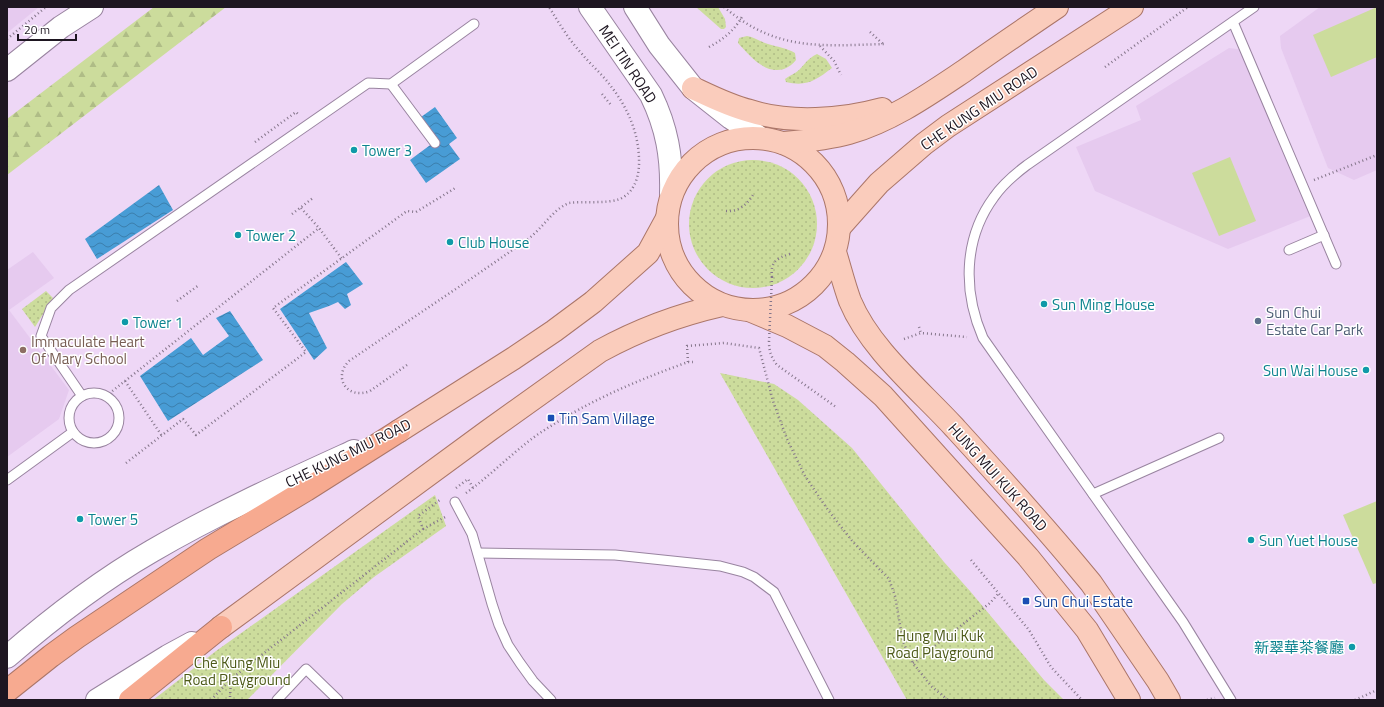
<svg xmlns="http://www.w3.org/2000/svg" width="1384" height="707" font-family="'Titillium Web','Noto Sans TC',sans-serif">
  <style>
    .built { fill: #e6caef }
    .grass { fill: url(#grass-dots) }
    .forest { fill: url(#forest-firs) }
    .garden { fill: #ccdc9c }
    .water { fill: url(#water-waves) }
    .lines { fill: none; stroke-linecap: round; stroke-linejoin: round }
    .service-casing { stroke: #9984a0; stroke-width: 11 }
    .tertiary-casing { stroke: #9984a0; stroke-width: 24 }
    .secondary-casing { stroke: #9984a0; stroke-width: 24 }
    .primary-casing { stroke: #ab7669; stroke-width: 24 }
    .motorway-casing { stroke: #ab7669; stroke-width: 24 }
    .path { stroke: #85768b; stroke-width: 2.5; stroke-dasharray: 1 3; stroke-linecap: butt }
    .service { stroke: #fff; stroke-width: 9 }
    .tertiary { stroke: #fff; stroke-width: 22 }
    .secondary { stroke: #fff; stroke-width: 22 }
    .primary { stroke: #faccbc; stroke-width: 22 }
    .motorway { stroke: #f7aa90; stroke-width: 22 }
    .path-bridge { stroke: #85768b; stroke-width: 2.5; stroke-dasharray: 1 3; stroke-linecap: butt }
    .culture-dot { fill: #0f9aa8; stroke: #fff; stroke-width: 1.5 }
    .service-dot { fill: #5c6f8a; stroke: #fff; stroke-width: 1.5 }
    .education-dot { fill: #8d6e63; stroke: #fff; stroke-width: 1.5 }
    .transit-dot { fill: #1a4fb4; stroke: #fff; stroke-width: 1.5 }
    .labels { text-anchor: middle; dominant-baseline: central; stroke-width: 3; stroke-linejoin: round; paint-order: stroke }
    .street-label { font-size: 15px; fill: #1e1621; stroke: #fff }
    .culture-label { font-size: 15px; fill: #0d838f; stroke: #fff; text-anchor: start }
    .service-label { font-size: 15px; fill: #4e5e75; stroke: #fff; text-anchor: start }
    .education-label { font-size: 15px; fill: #785e54; stroke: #fff; text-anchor: start }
    .transit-label { font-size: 15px; fill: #164399; stroke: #fff; text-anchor: start }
    .park-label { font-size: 15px; fill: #4d5a19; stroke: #fff }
  </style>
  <defs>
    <pattern id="grass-dots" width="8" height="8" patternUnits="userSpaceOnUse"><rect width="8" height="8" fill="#ccdc9c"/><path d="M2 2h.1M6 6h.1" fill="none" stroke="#afbc86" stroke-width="1.8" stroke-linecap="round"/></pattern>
    <pattern id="forest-firs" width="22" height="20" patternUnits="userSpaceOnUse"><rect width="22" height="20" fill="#ccdc9c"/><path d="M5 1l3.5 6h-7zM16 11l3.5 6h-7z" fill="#afbc86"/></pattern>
    <pattern id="water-waves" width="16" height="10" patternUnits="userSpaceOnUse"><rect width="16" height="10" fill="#489cd5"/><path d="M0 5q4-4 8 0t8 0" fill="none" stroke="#3b7eac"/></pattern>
  </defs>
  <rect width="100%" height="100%" fill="#eed7f6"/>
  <g class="built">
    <path d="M7,7H39L7,33Z"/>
    <path d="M1320,7H1377V170L1354,180L1328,168L1281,48L1280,36Z"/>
    <path d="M1229,48L1245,50L1313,215L1228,249L1095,191L1076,147L1141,120L1136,106Z"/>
    <path d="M33,252L54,278L9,310L69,390L59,419L7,457V270Z"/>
  </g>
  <g class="grass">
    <path d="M696,7H718L725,19L726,27L724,29H721Z"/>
    <path d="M747,36C754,37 761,42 768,44C777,47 787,48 795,53L796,60C793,64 789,67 784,69C765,75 749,55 738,43L739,38Z"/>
    <path d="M817,54L826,59L832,68C816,80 807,87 786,82L785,79C790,75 795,74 799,70C806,63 807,59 817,54Z"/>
    <circle cx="753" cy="224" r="64"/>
    <path d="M46,291L53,298L35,327L22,309Z"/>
    <path d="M720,373L774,384L798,400L852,448L944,562L970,591L1044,680L1064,700H907Z"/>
    <path d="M435,495L446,526L374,577L342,604L247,700H153L216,651Z"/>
  </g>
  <path class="forest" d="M154,7H226L7,175V119Z"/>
  <g class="garden">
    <path d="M1377,7V57L1331,77L1313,35Z"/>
    <path d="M1230,157L1256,221L1219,236L1192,173Z"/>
    <path d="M1377,501V583L1373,584L1343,515Z"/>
  </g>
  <g class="water">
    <path d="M435,107L457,138L449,144L460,159L426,183L410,160L437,140L421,117Z"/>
    <path d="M159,185L173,210L97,259L85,239Z"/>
    <path d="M346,262L363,284L347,294L351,305L345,309L338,302L329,306L309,313L327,348L314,360L280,309Z"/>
    <path d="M230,311L263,360L168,421L140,376L191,338L203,355L229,336L216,318Z"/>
  </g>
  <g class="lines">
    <g class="service-casing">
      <g id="service">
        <path d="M1233,22L1336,264"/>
        <path d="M391,84L435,143"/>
        <path d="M1289,250L1324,235"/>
        <circle cx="94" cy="418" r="25"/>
        <path d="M82,396L41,336L51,308L69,290L368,83L391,84L474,24"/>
        <path d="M7,480L73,432"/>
        <path d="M1093,494L1219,438"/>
        <path d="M455,502L472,534L492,604L499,625L508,645L520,663L533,681L551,700"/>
        <path d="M478,553L615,555L720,566L743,572L754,577L774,592L829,700"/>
        <path d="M277,700L306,669L338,700"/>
        <path d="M1231,700L1183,622L983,338C963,292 963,239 994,197C1003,184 1015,174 1027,165L1254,7"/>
      </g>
    </g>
    <g class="tertiary-casing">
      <path id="tertiary" d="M7,70L61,27L92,7"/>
    </g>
    <g class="secondary-casing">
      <g id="secondary">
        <path d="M590,7L651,95C667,128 672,157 671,193"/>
        <path d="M635,7L659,45L693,88L731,118L759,137"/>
        <path d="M7,657C52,618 100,581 152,551C217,513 286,482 354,451"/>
        <path d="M97,700L168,656L192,643"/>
      </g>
    </g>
    <g class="primary-casing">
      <g id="primary">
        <path d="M693,88C712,97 730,106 750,111C790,124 842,120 882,109"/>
        <circle cx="753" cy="224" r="86"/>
        <path d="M783,143C805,141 828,139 849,133C891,121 928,95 964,71C995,49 1026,28 1057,7"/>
        <path d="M839,228L879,183L924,144L948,126L1132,7"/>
        <path d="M835,252C840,268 844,285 850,301C870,349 919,389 954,427C995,472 1037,518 1076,565L1091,583L1158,681L1169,700"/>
        <path d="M749,310L787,326L825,346L845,362L883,396L1028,557L1087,630L1129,700"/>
        <path d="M399,431L514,358L554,331L593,302L648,253L666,220"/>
        <path d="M221,627L488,431L600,351C640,329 678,315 722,305"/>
      </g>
    </g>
    <g class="motorway-casing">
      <g id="motorway">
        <path d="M7,691L51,656L77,637L208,549L306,490L399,431"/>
        <path d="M130,700L221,627"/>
      </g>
    </g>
    <g class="path">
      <path d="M724,7C776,51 819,46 884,44"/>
      <path d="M870,32L883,44"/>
      <path d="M7,39L46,7"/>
      <path d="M820,46L834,61L841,75"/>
      <path d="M709,47C724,39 735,30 743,15"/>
      <path d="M1105,67L1188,7"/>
      <path d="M602,94L611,105"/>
      <path d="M255,142L296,112L299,115"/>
      <path d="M1314,180L1377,155"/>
      <path d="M301,208L319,228"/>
      <path d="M726,211C739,212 748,204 754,193"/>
      <path d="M292,214L313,198"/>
      <path d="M772,277C770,262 777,258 790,254"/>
      <path d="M177,301L199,285"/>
      <path d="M919,327L921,333"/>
      <path d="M904,339L921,333L967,337"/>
      <path d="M688,362L687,346L724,343L759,348L773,401L787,439L805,476L828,510L853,542L889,579L895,596L903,642L913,663L931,686L948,700"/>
      <path d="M407,365L370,391C348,400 332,378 349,361C409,320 469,281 528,239C543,228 552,210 569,203C584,201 606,204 620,199C633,193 638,180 639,166C640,136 629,109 610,85C602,74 591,65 582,54C569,40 559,23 549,7"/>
      <path d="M125,381L162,436"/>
      <path d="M106,396L319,228L342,259"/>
      <path d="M126,463L183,419L196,435L306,352L273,308L407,211L416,212L457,187"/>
      <path d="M456,488L468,479L473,488"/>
      <path d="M466,493C491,475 512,453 537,435C586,402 633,382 688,362H693"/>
      <path d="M423,529L447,516"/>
      <path d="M971,560L1029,630L1051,667L1082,700"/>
      <path d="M913,663L990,603L998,594"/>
      <path d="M231,680L230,697L232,700"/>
      <path d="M211,700L231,679L423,529L418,516L441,499"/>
      <path d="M1207,700L1215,698"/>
      <path d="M1355,700L1377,690"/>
    </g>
    <use href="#service" class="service"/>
    <use href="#tertiary" class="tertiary"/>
    <use href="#secondary" class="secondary"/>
    <use href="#primary" class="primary"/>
    <use href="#motorway" class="motorway"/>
    <path class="path-bridge" d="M772,277L769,341C769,351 771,357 777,365L836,407"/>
  </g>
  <g class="culture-dot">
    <circle cx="354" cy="150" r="4"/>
    <circle cx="238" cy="235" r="4"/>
    <circle cx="450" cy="242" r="4"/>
    <circle cx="1044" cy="304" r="4"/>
    <circle cx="125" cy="322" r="4"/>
    <circle cx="1366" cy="370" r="4"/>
    <circle cx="80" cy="519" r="4"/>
    <circle cx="1251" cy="540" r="4"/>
    <circle cx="1352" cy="647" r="4"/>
  </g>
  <circle class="service-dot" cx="1258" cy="321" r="4"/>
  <circle class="education-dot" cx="23" cy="350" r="4"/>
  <g class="transit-dot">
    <rect x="547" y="414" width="8" height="8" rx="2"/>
    <rect x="1022" y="597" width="8" height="8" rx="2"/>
  </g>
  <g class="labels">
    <g class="street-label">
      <text transform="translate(628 64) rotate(56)">MEI TIN ROAD</text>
      <text transform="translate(979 108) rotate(-34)">CHE KUNG MIU ROAD</text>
      <text transform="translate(348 453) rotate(-26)">CHE KUNG MIU ROAD</text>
      <text transform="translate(998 477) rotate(48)">HUNG MUI KUK ROAD</text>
    </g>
    <g class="culture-label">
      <text x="362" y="150">Tower 3</text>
      <text x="246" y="235">Tower 2</text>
      <text x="458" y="242">Club House</text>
      <text x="1052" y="304">Sun Ming House</text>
      <text x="133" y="322">Tower 1</text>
      <text x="1358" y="370" text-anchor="end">Sun Wai House</text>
      <text x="88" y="519">Tower 5</text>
      <text x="1259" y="540">Sun Yuet House</text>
      <text x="1344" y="647" text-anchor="end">新翠華茶餐廳</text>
    </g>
    <g class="service-label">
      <text x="1266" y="312">Sun Chui<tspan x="1266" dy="17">Estate Car Park</tspan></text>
    </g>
    <g class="education-label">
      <text x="31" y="341">Immaculate Heart<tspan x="31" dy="17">Of Mary School</tspan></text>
    </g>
    <g class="transit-label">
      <text x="559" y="418">Tin Sam Village</text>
      <text x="1034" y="601">Sun Chui Estate</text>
    </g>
    <g class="park-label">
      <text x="940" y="635">Hung Mui Kuk<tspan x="940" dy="17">Road Playground</tspan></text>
      <text x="237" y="662">Che Kung Miu<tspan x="237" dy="17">Road Playground</tspan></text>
    </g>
  </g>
  <rect width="1384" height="707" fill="none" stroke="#1e1621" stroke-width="16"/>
  <path d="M18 34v6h58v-6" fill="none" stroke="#1e1621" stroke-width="2"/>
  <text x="24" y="34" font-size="12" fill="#1e1621" stroke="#ffffff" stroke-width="3" paint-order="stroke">20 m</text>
</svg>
